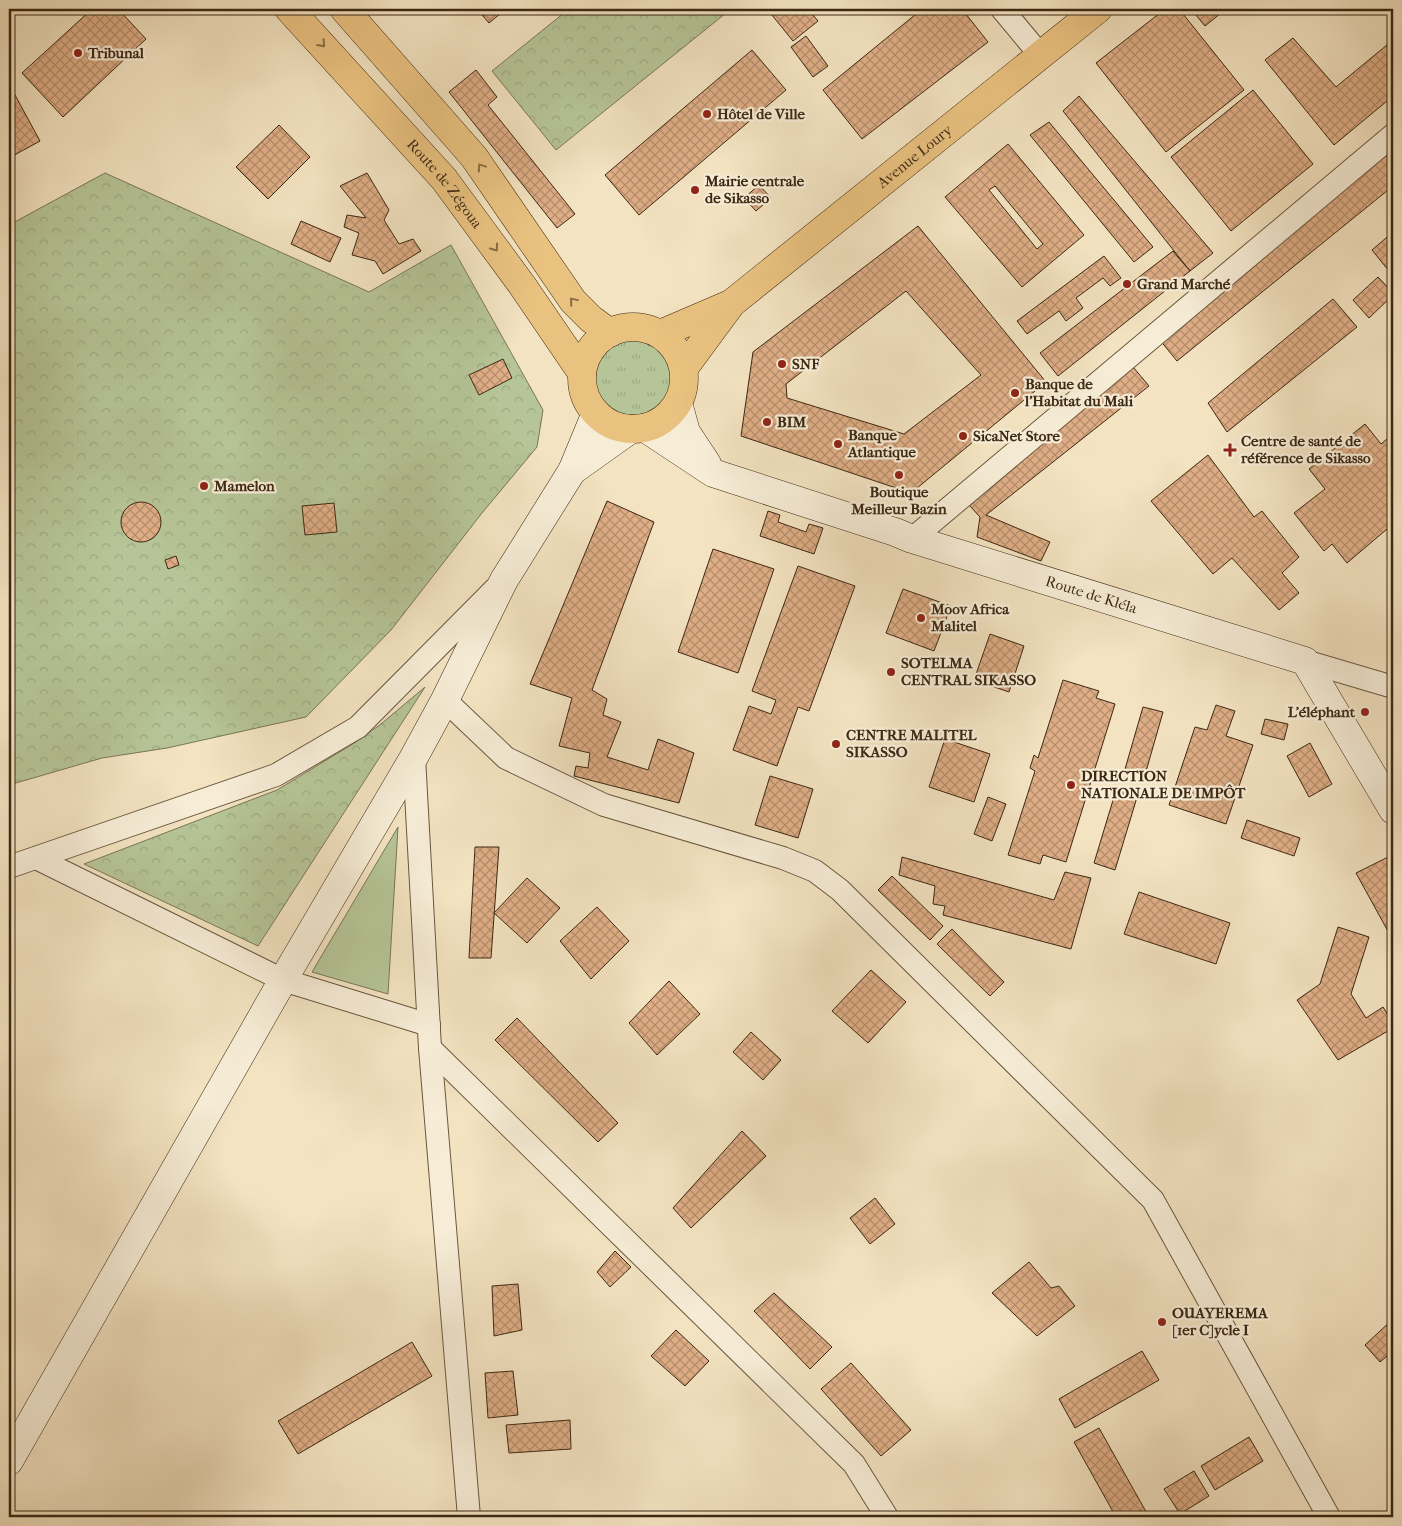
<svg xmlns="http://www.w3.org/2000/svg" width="1402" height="1526" font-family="'IM FELL French Canon',serif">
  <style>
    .grass { fill: url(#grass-tufts); stroke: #797655 }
    .park { fill: url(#park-crowns); stroke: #797655 }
    .garden { fill: #b6c597; stroke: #797655 }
    .building { fill: url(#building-cross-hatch); stroke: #3c2813; fill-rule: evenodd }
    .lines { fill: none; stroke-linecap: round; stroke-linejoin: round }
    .street-casing { stroke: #6a573e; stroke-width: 24 }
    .secondary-casing { stroke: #3c2813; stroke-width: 29 }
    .primary-casing { stroke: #3c2813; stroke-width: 29 }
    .street { stroke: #f7edd7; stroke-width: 22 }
    .secondary { stroke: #f7edd7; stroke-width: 28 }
    .primary { stroke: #eac280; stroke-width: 28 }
    .oneway { stroke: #8a6d44 }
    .poi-dot { fill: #8f2418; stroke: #f7edd7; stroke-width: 2 }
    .labels { text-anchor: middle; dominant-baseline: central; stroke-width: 4.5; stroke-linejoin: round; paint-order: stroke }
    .poi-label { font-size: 15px; font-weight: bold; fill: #3c2813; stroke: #f7edd7; text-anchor: start }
    .street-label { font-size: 15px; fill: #3c2813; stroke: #f7edd7 }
  </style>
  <defs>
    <pattern id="grass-tufts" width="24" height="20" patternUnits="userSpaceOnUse" patternTransform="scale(1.25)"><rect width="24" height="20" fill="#b6c597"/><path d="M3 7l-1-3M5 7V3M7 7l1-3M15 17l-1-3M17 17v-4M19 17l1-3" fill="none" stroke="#9da981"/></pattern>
    <pattern id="park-crowns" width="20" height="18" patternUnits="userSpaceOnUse" patternTransform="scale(1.25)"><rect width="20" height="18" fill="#b6c597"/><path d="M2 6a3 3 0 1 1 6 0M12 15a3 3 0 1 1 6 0" fill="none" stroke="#9da981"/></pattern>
    <pattern id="building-cross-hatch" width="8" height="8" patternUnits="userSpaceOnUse" patternTransform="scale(1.25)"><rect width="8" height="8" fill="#dfae86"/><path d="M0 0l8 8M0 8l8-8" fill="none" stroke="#b68e6c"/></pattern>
  </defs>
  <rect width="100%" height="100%" fill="#f3e3c1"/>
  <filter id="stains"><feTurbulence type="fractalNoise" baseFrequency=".004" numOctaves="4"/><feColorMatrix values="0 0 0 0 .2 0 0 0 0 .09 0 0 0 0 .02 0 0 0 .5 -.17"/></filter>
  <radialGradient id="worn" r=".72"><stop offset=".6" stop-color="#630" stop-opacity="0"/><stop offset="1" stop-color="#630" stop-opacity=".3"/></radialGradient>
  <circle class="grass" cx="633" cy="378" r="38"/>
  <g class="park">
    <path d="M569,9H731L556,150L492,71Z"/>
    <path d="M105,173L369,292L451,245L543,410L537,447L482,513L391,630L306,717L167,748L102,758L9,785V225Z"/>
    <path d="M425,687L258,946L84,864L277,790L356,742L381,724Z"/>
  </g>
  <path class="garden" d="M398,827L388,994L312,972Z"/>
  <g class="building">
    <path d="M92,9H118L146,39L63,117L22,73Z"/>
    <path d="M477,9H506L489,23Z"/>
    <path d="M767,9H808L818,21L793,41Z"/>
    <path d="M911,9H962L988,42L862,139L823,90L916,14Z"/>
    <path d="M1165,9H1179L1244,90L1166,152L1096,63Z"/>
    <path d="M1191,9H1226L1205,26Z"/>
    <path d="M806,36L828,66L813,77L791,47Z"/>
    <path d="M1293,38L1336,87L1393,40V96L1334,145L1265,60Z"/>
    <path d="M752,50L786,90L639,215L605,175Z"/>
    <path d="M476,70L497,97L488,105L575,214L557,228L449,92Z"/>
    <path d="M9,84L40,141L9,158Z"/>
    <path d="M1253,90L1313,164L1231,231L1171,157Z"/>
    <path d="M1079,96L1213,253L1190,271L1063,111Z"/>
    <path d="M1049,122L1153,247L1134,262L1030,135Z"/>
    <path d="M279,125L310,157L268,199L236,167Z"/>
    <path d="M1008,144L1084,235L1022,287L945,197ZM995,186L1043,244L1037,249L989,190Z"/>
    <path d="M1393,150V186L1177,361L1159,339Z"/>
    <path d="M367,173L389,210L384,220L399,244L413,239L421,251L383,274L375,261L352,255L359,233L344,227L347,215L366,218L340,186Z"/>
    <path d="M759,185L771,198L756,211L744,198Z"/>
    <path d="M301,221L341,238L330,262L291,244Z"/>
    <path d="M918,226L1046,382L911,493L741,436L753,352ZM906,291L981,375L904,434L787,398L786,384Z"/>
    <path d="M1393,232V276L1372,250Z"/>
    <path d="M1173,251L1190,271L1058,376L1040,353Z"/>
    <path d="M1104,256L1121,278L1110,286L1103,278L1076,298L1083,308L1066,321L1059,311L1027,334L1017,321Z"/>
    <path d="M1378,277L1393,293V295L1369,318L1353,300Z"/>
    <path d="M1333,299L1357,327L1227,432L1208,403Z"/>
    <path d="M503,359L512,378L479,395L469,375Z"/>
    <path d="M1133,367L1149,386L986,515L1050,542L1041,561L977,537L980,517L969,505Z"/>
    <path d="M1365,424L1381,444L1393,434V524L1347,563L1332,544L1324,551L1294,513L1325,489L1309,469Z"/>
    <path d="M1208,455L1254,517L1262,511L1299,557L1282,573L1299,593L1279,610L1232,558L1213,574L1151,501Z"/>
    <path d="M607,501L654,522L592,690L607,699L603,715L621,722L607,757L648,770L658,739L694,753L679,803L574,776L576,766L588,768L590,753L559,746L572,698L530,684Z"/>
    <circle cx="141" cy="522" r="20"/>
    <path d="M334,503L337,532L305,535L302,506Z"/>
    <path d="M768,511L780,515L778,522L806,532L809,524L823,528L814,554L760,536Z"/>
    <path d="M713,549L774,569L738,673L678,652Z"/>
    <path d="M176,556L179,565L168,569L165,560Z"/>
    <path d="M798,566L855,586L809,711L798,707L777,766L733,750L749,706L771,714L776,700L752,691Z"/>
    <path d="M903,589L951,606L934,651L886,633Z"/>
    <path d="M990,634L1024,646L1009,692L974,680Z"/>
    <path d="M1063,680L1099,691L1096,698L1115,704L1066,862L1043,855L1040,864L1008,855L1035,771L1030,768L1034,755L1038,758Z"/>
    <path d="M1216,705L1235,711L1226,736L1253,745L1226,824L1169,805L1195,727L1207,730Z"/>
    <path d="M1143,707L1163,712L1145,775L1125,769Z"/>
    <path d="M1265,719L1288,724L1284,740L1261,734Z"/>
    <path d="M945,739L990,754L974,802L929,787Z"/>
    <path d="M1310,743L1332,784L1309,797L1287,756Z"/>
    <path d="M770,776L813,789L798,838L755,825Z"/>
    <path d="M1117,787L1138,794L1115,870L1094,863Z"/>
    <path d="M988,797L1006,804L992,841L974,834Z"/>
    <path d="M1247,820L1300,838L1294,856L1241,838Z"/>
    <path d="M475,847H499L491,958H469Z"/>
    <path d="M1392,855L1393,934L1390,935L1356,873Z"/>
    <path d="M902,857L1054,900L1065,872L1091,878L1071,949L943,915L945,906L933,904L935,886L899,875Z"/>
    <path d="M892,876L943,926L930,940L878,890Z"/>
    <path d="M527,878L560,908L527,943L494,913Z"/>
    <path d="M1139,892L1230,923L1216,964L1124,934Z"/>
    <path d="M597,907L629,941L591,979L560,941Z"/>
    <path d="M1338,927L1369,937L1351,994L1366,1018L1383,1007L1393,1023V1028L1338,1060L1297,1000L1320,984Z"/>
    <path d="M952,929L1004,982L990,996L937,944Z"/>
    <path d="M871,970L906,1002L868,1043L832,1011Z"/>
    <path d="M669,981L700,1014L657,1055L629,1023Z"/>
    <path d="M517,1018L618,1123L598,1142L495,1040Z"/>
    <path d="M751,1032L781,1060L763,1080L733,1052Z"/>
    <path d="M742,1131L766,1156L691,1228L673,1208Z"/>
    <path d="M875,1198L895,1224L870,1244L850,1218Z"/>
    <path d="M615,1251L631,1267L610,1287L597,1272Z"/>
    <path d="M1029,1262L1051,1288L1059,1286L1075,1306L1037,1336L992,1293Z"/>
    <path d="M518,1284L522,1330L494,1336L492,1286Z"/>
    <path d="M774,1293L832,1347L810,1369L754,1311Z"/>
    <path d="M1393,1319V1351L1380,1362L1365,1345Z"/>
    <path d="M676,1330L709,1361L685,1386L651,1356Z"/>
    <path d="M412,1342L432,1376L298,1454L278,1421Z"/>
    <path d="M1142,1351L1159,1380L1075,1428L1059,1399Z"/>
    <path d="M851,1363L911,1430L881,1456L821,1389Z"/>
    <path d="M513,1371L518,1415L488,1418L485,1373Z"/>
    <path d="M570,1420L571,1449L509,1453L506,1425Z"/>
    <path d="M1099,1428L1149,1517H1116L1074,1442Z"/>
    <path d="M1249,1437L1263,1461L1215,1490L1201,1466Z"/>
    <path d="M1194,1471L1209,1496L1180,1514L1164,1489Z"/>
  </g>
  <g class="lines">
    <g class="street-casing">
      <g id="street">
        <path d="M1002,9L1041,56"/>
        <path d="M912,539L1393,135"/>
        <path d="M1305,661L1393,687"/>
        <path d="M445,700L506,758L604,805L783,858L815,871L840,890L1153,1200L1329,1517"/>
        <path d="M414,757L430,1048L469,1517"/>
        <path d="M36,858L283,980L429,1025"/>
        <path d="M9,867L276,775L358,727L495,589"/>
        <path d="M430,1048L854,1464L887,1517"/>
      </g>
    </g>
    <g class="secondary-casing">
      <g id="secondary">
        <path d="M678,403L686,432L707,464"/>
        <path id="s1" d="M645,428L713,473L895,532L912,539L1305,661L1393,810"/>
        <path d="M572,471L631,429"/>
        <path d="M9,1461L283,980L414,757L445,700L504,580L572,471L596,413"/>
      </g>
    </g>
    <g class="primary-casing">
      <g id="primary">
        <path id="s2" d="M289,9L444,179L522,285L582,373"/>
        <path d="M344,9L474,157L573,301L591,319L610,333"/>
        <circle cx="633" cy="378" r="51"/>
        <path d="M660,334L730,304"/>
        <path id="s3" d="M684,368L732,303L1098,9"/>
      </g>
    </g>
    <use href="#street" class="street"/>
    <use href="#secondary" class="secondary"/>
    <use href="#primary" class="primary"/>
  </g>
  <defs><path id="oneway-chevron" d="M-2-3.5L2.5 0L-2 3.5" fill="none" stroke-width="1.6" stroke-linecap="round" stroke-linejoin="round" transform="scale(1.25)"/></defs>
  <g class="oneway">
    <use href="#oneway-chevron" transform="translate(322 44) rotate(48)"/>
    <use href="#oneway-chevron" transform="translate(481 167) rotate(-124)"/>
    <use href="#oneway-chevron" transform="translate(495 248) rotate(54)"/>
    <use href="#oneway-chevron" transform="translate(573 301) rotate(-130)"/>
  </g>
  <g class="poi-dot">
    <circle cx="78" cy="53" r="5"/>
    <circle cx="707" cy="114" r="5"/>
    <circle cx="695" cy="190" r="5"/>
    <circle cx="1127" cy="284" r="5"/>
    <circle cx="782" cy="364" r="5"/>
    <circle cx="1015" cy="393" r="5"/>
    <circle cx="767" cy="422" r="5"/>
    <circle cx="963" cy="436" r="5"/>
    <circle cx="838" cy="444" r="5"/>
    <path d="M1227.5 442.5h5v5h5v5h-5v5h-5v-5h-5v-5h5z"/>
    <circle cx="899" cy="475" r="5"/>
    <circle cx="204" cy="486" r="5"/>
    <circle cx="921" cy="618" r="5"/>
    <circle cx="891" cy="672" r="5"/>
    <circle cx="1365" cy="712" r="5"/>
    <circle cx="836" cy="744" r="5"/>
    <circle cx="1071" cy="785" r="5"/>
    <circle cx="1162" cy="1322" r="5"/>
  </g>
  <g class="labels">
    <g class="poi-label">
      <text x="88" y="53">Tribunal</text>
      <text x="717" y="114">Hôtel de Ville</text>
      <text x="705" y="181">Mairie centrale<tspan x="705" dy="17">de Sikasso</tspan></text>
      <text x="1137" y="284">Grand Marché</text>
      <text x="792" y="364">SNF</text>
      <text x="1025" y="384">Banque de<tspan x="1025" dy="17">l'Habitat du Mali</tspan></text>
      <text x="777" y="422">BIM</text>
      <text x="848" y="435">Banque<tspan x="848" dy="17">Atlantique</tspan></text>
      <text x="973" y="436">SicaNet Store</text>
      <text x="1241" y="441">Centre de santé de<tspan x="1241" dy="17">référence de Sikasso</tspan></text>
      <text x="214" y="486">Mamelon</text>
      <text x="899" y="492" text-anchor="middle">Boutique<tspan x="899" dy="17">Meilleur Bazin</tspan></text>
      <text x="931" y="609">Moov Africa<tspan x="931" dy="17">Malitel</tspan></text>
      <text x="901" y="663">SOTELMA<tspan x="901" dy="17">CENTRAL SIKASSO</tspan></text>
      <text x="1355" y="712" text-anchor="end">L'éléphant</text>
      <text x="846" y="735">CENTRE MALITEL<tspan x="846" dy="17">SIKASSO</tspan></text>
      <text x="1081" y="776">DIRECTION<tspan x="1081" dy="17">NATIONALE DE IMPÔT</tspan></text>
      <text x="1172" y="1313">OUAYEREMA<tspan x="1172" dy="17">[1er C]ycle I</tspan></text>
    </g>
    <g class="street-label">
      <text stroke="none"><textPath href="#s3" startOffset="315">Avenue Loury</textPath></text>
      <text stroke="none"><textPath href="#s2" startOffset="234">Route de Zégoua</textPath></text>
      <text stroke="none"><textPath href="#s1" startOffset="479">Route de Kléla</textPath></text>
    </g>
  </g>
  <rect width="1402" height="1526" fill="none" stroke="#f3e3c1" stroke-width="30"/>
  <rect x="10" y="10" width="1382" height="1506" fill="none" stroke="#3c2813" stroke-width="2.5"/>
  <rect x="15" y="15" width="1372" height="1496" fill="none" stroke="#3c2813"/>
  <rect width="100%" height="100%" filter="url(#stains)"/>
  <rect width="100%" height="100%" fill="url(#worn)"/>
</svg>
